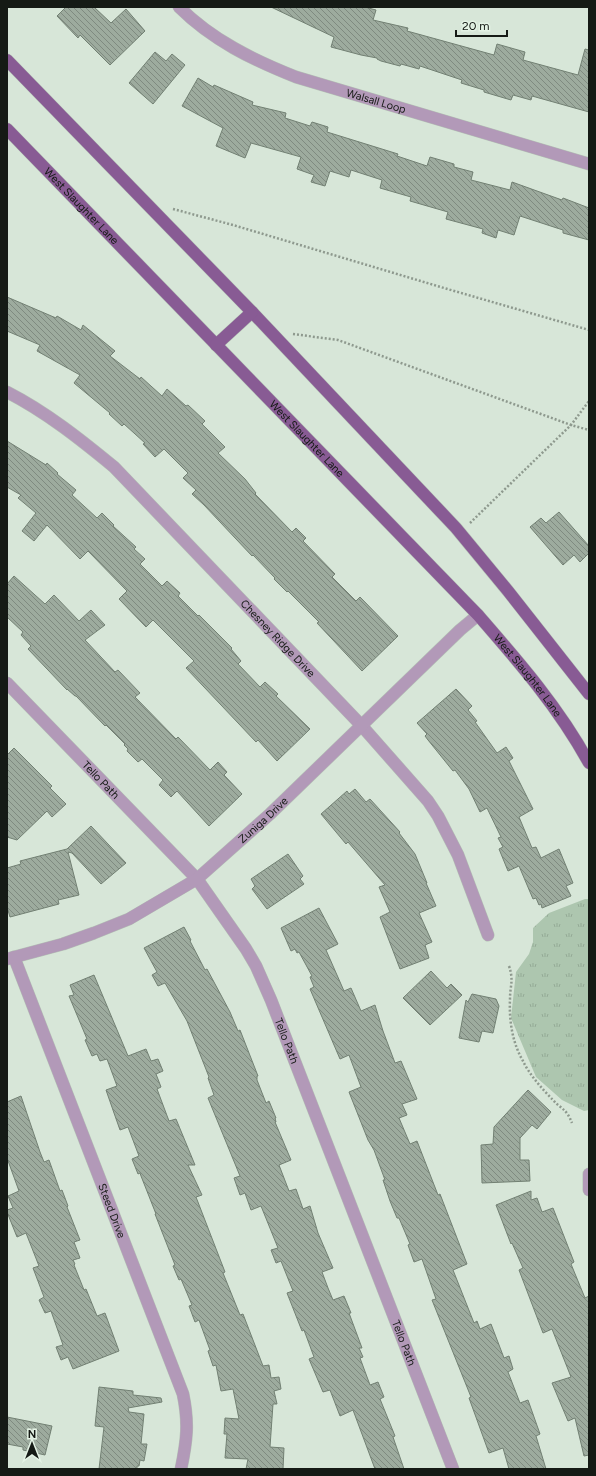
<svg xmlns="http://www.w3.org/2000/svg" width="596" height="1476" font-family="Figtree,sans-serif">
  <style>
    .grass { fill: url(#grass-tufts) }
    .building { fill: url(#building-back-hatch); stroke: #728073 }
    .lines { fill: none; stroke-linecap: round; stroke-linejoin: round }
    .street-casing { stroke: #b4c1b5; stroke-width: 13 }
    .primary-casing { stroke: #b4c1b5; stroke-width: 13 }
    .path { stroke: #8e998e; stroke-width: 2.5; stroke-dasharray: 2 2; stroke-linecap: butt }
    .street { stroke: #b299b8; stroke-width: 12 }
    .primary { stroke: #885b94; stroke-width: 12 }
    .labels { text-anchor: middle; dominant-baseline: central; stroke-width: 3.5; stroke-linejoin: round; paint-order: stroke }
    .street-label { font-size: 11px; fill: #151a15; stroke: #e4f3e5 }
  </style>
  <defs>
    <pattern id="grass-tufts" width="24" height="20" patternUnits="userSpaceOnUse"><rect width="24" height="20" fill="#adc6af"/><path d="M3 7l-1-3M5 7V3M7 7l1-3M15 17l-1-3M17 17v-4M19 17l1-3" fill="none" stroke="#94aa96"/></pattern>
    <pattern id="building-back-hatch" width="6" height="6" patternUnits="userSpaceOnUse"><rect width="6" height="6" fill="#9dab9e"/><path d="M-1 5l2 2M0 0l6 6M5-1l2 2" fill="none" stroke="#7f8a80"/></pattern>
  </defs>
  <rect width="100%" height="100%" fill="#d7e6d8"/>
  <path class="grass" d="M585,899H589V1110L584,1111L562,1100L536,1077L511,1018L516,972L529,954L533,942V928L549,913Z"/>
  <g class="building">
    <path d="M66,7H94L111,23L126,9L145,31L110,65L80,35L78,38L57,16Z"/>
    <path d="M271,7H365L376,10L373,20L408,28L407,31L494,55L497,44L525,52L523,60L578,75L585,49L589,50V112L532,96L531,100L513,95L511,100L484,92V90L461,83L462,80L420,66L419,69L401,64L400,66L381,61L377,59V58L361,55L331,47L334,37Z"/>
    <path d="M155,52L166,61L172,54L185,65L153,104L129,83Z"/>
    <path d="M198,78L213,87L214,85L253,102L252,105L286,113L285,118L310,126L312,122L328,127L327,132L398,154L397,156L427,166L430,157L454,164V167L473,172L471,180L510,190L512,182L562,200L563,198L589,208V240L563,233V230L520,216L514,235L498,230L496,238L482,233L483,229L446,219L448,212L410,201L411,197L380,188L382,180L351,170L349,177L330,171L325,186L311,182L314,175L297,169L301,157L251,143L245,158L216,146L223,128L182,106Z"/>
    <path d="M7,297L56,318L57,316L81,330L83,325L115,351L110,356L140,379L141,377L162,396L167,389L186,406L188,405L205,421L202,424L225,447L218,453L245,479L256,493L255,494L292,532L296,528L306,538L303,541L335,574L332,577L356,601L360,597L398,636L362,671L317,623L319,622L288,591L287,592L274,579L275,578L253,555L252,556L204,505L192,494L196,490L183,478L188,473L164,449L155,457L143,444L145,443L124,424L122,426L109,414L110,413L74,383L80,375L37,351L40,345L7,331Z"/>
    <path d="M7,441L46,465L47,463L58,473L57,474L76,490L72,495L97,518L102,513L114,525L113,526L136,547L134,549L145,559L140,564L162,586L167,581L180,593L178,596L198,616L199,615L232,648L231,649L241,661L238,664L260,687L265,682L278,694L276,696L310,729L277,761L258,740L256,742L186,668L194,661L153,620L146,627L119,599L127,591L88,551L80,559L47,525L34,541L22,531L36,513L18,498L21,495L7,487Z"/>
    <path d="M559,512L589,546V553L580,562L574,555L563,565L530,527L541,518L546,523Z"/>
    <path d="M14,576L45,604L54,595L79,621L91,610L105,625L85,640L115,672L118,670L140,693L135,697L176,739L178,737L210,770L218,762L227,772L224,775L242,794L209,826L177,791L171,797L159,785L163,780L142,759L138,762L127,751L128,749L124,745L125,744L106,725L105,726L76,696H75L67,689V690L28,649L31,646L21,635L23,632L7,617V584Z"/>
    <path d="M456,689L472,706L468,710L477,721L475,722L497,753L506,747L513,758L509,761L533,809L519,817L532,848L536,847L541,858L559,849L573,883L566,886L571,896L542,908L541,904L539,905L536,898L533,899L519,866L508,871L499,849L503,847L498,838L501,837L487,808L480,812L469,789L455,770L453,771L428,740L425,736L427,734L417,723Z"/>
    <path d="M14,748L52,786L50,788L66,804L52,817L47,811L17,840L7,837V755Z"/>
    <path d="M355,789L366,802L370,799L400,832L399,833L415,854L427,883H426L436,906L419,913L432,942L425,945L429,958L400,969L380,917L390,912L379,887L385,885L348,842L346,844L321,814L347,791L349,794Z"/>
    <path d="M91,826L126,863L101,884L72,853L68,852L79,895L58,900L59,904L10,917L7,907V868L21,864L20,861L67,849Z"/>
    <path d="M288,854L303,876L300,879L304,884L267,909L252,889L255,886L251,879Z"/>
    <path d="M319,908L338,944L326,950L344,991L351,988L361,1011L375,1005L383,1031L395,1063L401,1061L417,1099L402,1104L407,1115L399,1118L410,1144L417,1141L438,1195L440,1194L467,1264L453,1270L474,1323L477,1321L480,1329L491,1324L504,1358L509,1356L513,1369L508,1372L520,1403L528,1400L540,1434L536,1436L546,1469H509L503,1448L489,1453L469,1398L471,1397L432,1300L436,1299L422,1259L414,1262L408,1245L410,1244L399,1218H397L390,1201L383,1180H385L374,1150L368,1140L349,1092L361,1087L349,1055L340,1059L310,989L314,987L310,977L312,976L299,952L297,953L295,949L291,951L281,928Z"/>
    <path d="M184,927L191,940L190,941L205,970L207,969L230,1012L238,1031L240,1030L258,1076H257V1080L266,1103L269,1101L276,1118H275L276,1122H275L291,1160L279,1165L289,1191L296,1189L303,1209L310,1206L318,1233L333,1268L322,1272L328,1288L333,1300L344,1296L351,1313H349L362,1348H359L363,1357L360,1358L370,1385L378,1382L384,1397L380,1399L395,1436L393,1437L404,1469H375L353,1410L340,1416L330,1390L323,1392L309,1359L314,1357L304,1330L302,1331L287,1293L293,1291L281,1261L276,1263L271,1250L278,1248L261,1206L251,1210L245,1193L240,1195L234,1178L240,1176L208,1098L214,1095L208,1078L209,1077L187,1021L165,983L158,986L152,975L157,972L144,948Z"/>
    <path d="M431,971L447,988L451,984L462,995L430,1025L403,998Z"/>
    <path d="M94,975L128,1056L146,1049L151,1061L158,1059L163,1071L156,1074L161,1087L157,1089L169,1121L176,1119L195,1165H188L202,1195L196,1197L225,1272L223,1273L240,1315L243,1314L263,1366L269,1365L271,1378L279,1377L281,1389L274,1391L277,1404H273L270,1447L284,1448L283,1469H246L248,1459L225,1458L227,1434H224L225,1418L239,1419L233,1389L221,1391L216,1365L213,1366L208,1351L210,1350L199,1320L195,1322L189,1306L192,1305L181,1279L179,1280L173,1266L175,1265L155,1214H156L141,1176L140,1173L138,1174L132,1159L139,1156L128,1127L120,1130L114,1113L106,1090L117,1086L107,1059L100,1061L97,1054L92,1056L85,1040L87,1039L69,996L74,995L70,985Z"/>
    <path d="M472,994L496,999L499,1006L493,1033L482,1031L479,1042L459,1038L466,1000L468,1002Z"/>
    <path d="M528,1090L551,1112L537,1129L532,1125L520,1138V1160H529L530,1181L482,1183L481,1145L493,1144L494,1127Z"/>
    <path d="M21,1096L40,1152L44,1162L49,1160L60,1191L62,1190L68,1206L67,1207L80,1240L74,1242L80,1258L73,1260L75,1264L74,1265L84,1290L86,1289L97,1316L105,1313L119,1351L73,1369L68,1357L61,1360L56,1347L63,1345L51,1311L45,1313L39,1300L44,1297L33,1268L39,1266L26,1233L17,1237L7,1212V1210L13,1208L8,1196L19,1191L7,1158V1102Z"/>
    <path d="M531,1191V1200L537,1198L542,1212L553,1208L574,1262L571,1264L585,1298L589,1296V1455L584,1456L575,1418L568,1421L552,1383L571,1377L552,1329L543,1333L519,1270L523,1268L512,1243L511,1244L496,1205Z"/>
    <path d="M99,1387L133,1391V1395L161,1398L162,1402L128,1408L129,1412L144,1414L141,1444H147L144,1461L140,1460L139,1466H137V1469H99L104,1427L95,1426Z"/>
    <path d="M7,1417L52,1426L45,1455L23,1450V1447L7,1444Z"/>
  </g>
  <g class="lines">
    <g class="street-casing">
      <g id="street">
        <path id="s1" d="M179,7C212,40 253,60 296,77L589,164"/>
        <path id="s2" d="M7,392C46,412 80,439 114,467L361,725L428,801L438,816L458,855L488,935"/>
        <path id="s3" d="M7,683L197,879L246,949L256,966L271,1000L453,1469"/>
        <path id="s4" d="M14,957L183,1394C189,1423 187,1440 181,1469"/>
        <path id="s5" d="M7,959L63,944L94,933L129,919L197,879L270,814L460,630L478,615"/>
        <path d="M589,1174V1190"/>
      </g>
    </g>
    <g class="primary-casing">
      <g id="primary">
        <path d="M7,60L252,312L456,528L508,591L589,694"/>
        <path id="s6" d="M7,129L478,615C519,662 559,708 589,763"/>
        <path d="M216,345L252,312"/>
      </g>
    </g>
    <g class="path">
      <path d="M173,209L233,225L444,288L589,330"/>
      <path d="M293,334L338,340L571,425L589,430"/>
      <path d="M470,523L571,425L589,401"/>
      <path d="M509,966C514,981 510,985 510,999C509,1020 512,1042 523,1061C529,1074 543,1090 553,1100C562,1110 566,1108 572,1123"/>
    </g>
    <use href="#street" class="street"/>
    <use href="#primary" class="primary"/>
  </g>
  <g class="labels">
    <g class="street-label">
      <text stroke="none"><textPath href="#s1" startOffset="221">Walsall Loop</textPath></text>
      <text stroke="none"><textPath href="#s6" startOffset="107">West Slaughter Lane</textPath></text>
      <text stroke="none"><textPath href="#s6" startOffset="431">West Slaughter Lane</textPath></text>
      <text stroke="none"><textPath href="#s2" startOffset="368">Chesney Ridge Drive</textPath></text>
      <text stroke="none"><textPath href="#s6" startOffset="755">West Slaughter Lane</textPath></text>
      <text stroke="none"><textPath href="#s3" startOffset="135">Tello Path</textPath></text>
      <text stroke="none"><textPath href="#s5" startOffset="296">Zuniga Drive</textPath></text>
      <text stroke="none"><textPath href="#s3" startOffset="459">Tello Path</textPath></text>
      <text stroke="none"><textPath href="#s4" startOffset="272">Steed Drive</textPath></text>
      <text stroke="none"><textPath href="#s3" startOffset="783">Tello Path</textPath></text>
    </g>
  </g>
  <rect width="596" height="1476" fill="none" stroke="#151a15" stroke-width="16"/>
  <g transform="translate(32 1444)" stroke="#e4f3e5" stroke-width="3" paint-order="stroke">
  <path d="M0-3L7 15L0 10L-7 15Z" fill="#151a15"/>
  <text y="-6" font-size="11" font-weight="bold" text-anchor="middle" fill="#151a15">N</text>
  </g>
  <path d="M456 30v6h51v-6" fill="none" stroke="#151a15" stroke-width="2"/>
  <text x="462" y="30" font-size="12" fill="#151a15" stroke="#e4f3e5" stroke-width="3" paint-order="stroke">20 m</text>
</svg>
